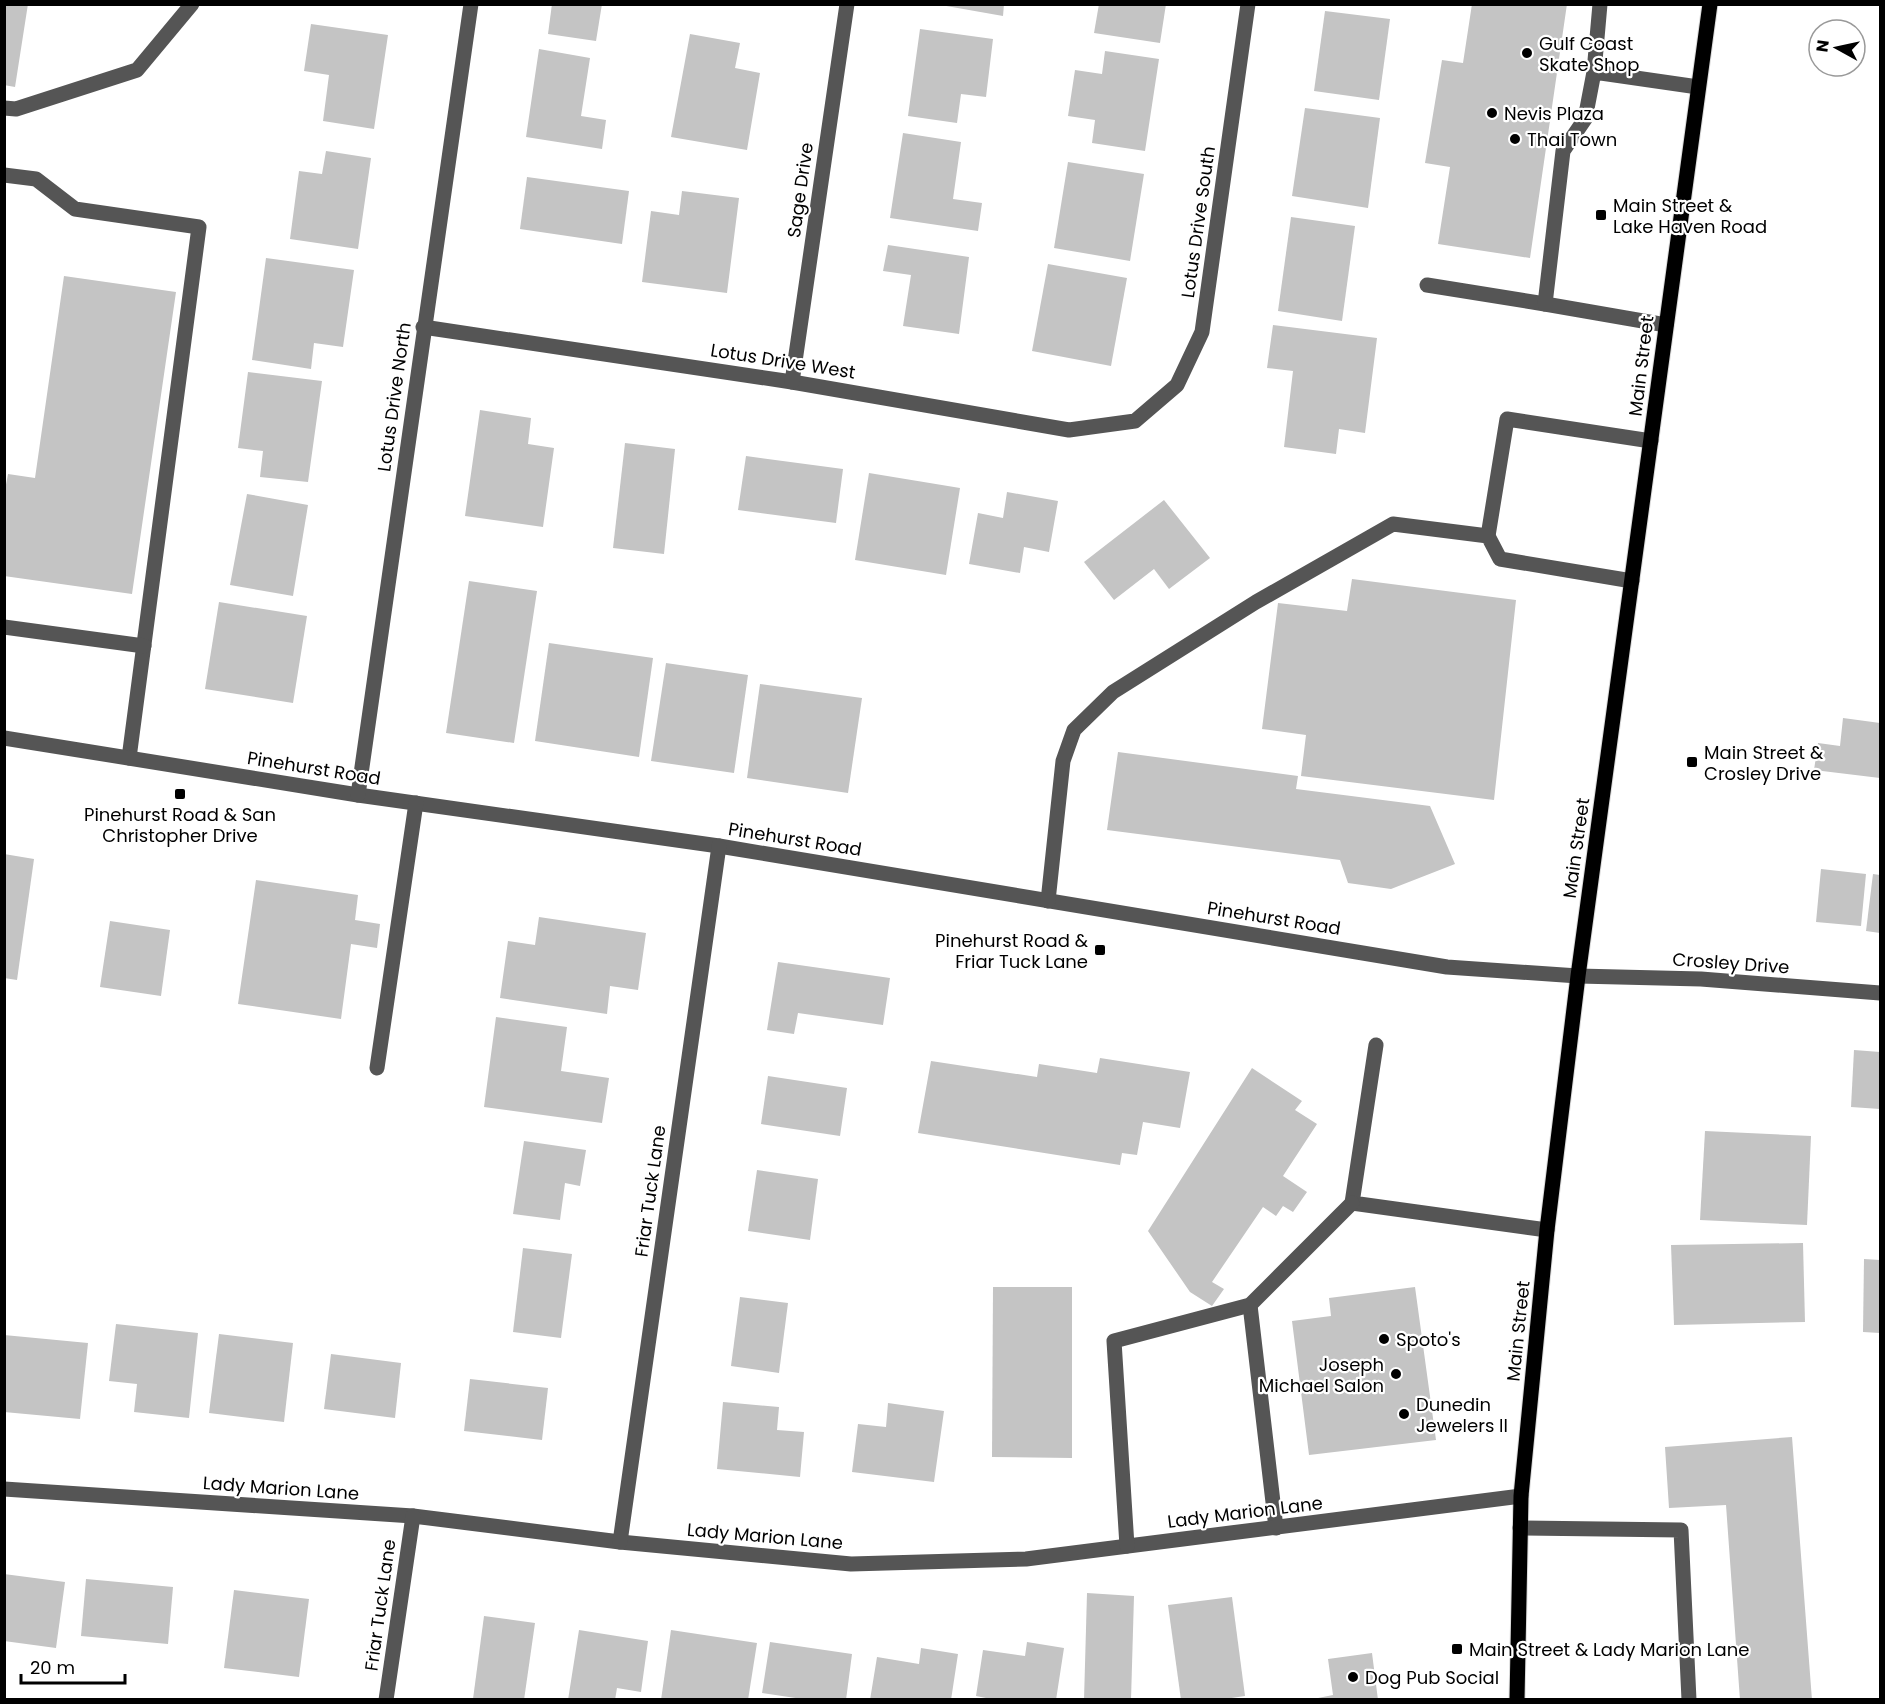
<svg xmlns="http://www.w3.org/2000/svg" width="1885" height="1704" font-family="Poppins,sans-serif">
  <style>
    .building { fill: #c4c4c4 }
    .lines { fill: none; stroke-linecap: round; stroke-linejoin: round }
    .major-casing { stroke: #dbdbdb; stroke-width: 17 }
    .minor { stroke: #555; stroke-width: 15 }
    .major { stroke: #000; stroke-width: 15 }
    .poi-dot { fill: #000; stroke: #fff; stroke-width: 2 }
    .labels { text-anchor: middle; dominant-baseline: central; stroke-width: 4.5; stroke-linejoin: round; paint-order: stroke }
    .poi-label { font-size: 18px; fill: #000; stroke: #fff; text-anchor: start }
    .street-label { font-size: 18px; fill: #000; stroke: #fff }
  </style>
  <rect width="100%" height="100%" fill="#fff"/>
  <g class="building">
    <path d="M4,4H28L15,87L4,85Z"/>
    <path d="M552,4H602L596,41L548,34Z"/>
    <path d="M935,4H1004L1003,16Z"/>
    <path d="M1099,4H1166L1160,43L1094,33Z"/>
    <path d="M1472,4H1567L1530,258L1438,244L1450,167L1425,163L1442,60L1463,63Z"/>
    <path d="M1325,11L1390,19L1379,100L1314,91Z"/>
    <path d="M311,24L388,35L374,129L323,121L329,75L304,71Z"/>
    <path d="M920,29L993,39L986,97L961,94L957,123L908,116Z"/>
    <path d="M690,34L740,43L735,68L760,73L747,150L671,137Z"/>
    <path d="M539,49L590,58L581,116L606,120L602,149L526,137Z"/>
    <path d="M1105,51L1159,59L1145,151L1092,143L1095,120L1068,116L1075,70L1102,74Z"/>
    <path d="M1305,108L1380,118L1368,208L1292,196Z"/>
    <path d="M903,133L961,142L953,199L982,203L978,231L890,218Z"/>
    <path d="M326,151L371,158L358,249L290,239L299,171L322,174Z"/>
    <path d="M1068,162L1144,174L1130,261L1054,248Z"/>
    <path d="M527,177L629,191L622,244L520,229Z"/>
    <path d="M682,191L739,198L727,293L642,282L651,211L679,215Z"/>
    <path d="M1291,217L1355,226L1342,321L1278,311Z"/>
    <path d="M888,245L969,257L959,334L903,326L911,275L883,271Z"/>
    <path d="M266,258L354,270L343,347L314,343L311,369L252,360Z"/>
    <path d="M1048,264L1127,278L1111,366L1032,351Z"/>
    <path d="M64,276L176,292L132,594L4,576V495L8,474L35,478Z"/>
    <path d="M1273,325L1377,338L1365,433L1339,429L1336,454L1284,447L1293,371L1267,368Z"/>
    <path d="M248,372L322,381L308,482L260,477L263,451L238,448Z"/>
    <path d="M480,410L531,418L528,444L554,448L543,527L465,516Z"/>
    <path d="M625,443L675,449L664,554L613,548Z"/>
    <path d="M746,456L843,469L836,523L738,510Z"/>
    <path d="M869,473L960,488L946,575L855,560Z"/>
    <path d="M1007,492L1058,501L1049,552L1024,547L1020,573L969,564L978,513L1003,518Z"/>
    <path d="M247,494L308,505L293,596L230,585Z"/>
    <path d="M1164,500L1210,558L1169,589L1154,569L1114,600L1084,562Z"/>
    <path d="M1352,579L1516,600L1494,800L1301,776L1306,735L1262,729L1278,603L1347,611Z"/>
    <path d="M469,581L537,591L514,743L446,733Z"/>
    <path d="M219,602L307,616L293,703L205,689Z"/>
    <path d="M549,643L653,658L639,757L535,741Z"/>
    <path d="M666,663L748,675L734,773L651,761Z"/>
    <path d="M760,684L862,698L848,793L747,778Z"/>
    <path d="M1843,718L1880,723V778L1814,770L1818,743L1840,746Z"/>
    <path d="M1118,752L1298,776L1296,789L1430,806L1455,864L1391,889L1348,883L1340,860L1107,830Z"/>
    <path d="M4,854L34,859L17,980L4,978Z"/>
    <path d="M1821,869L1866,874L1861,926L1816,922Z"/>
    <path d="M1873,874L1880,875V933L1866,931Z"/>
    <path d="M256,880L358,895L355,920L380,924L377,948L351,944L341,1019L238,1004Z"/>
    <path d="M539,917L646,933L638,990L610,986L607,1014L500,998L508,941L535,945Z"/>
    <path d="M110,921L170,930L161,996L100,987Z"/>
    <path d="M778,962L890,978L883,1025L798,1013L794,1034L767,1030Z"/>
    <path d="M496,1017L567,1027L561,1071L609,1078L602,1123L484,1107Z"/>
    <path d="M1854,1050L1880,1052V1109L1851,1107Z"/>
    <path d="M1100,1058L1190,1072L1180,1128L1143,1122L1137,1155L1122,1153L1120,1165L918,1133L931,1061L1037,1077L1039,1064L1097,1073Z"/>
    <path d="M1252,1068L1302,1101L1295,1110L1317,1124L1283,1176L1307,1192L1293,1212L1283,1206L1276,1216L1263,1207L1212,1282L1224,1289L1212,1306L1190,1292L1148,1231Z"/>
    <path d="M768,1076L847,1088L840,1136L761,1124Z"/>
    <path d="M1705,1131L1811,1136L1807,1225L1700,1220Z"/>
    <path d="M524,1141L586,1150L580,1186L565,1183L560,1220L513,1214Z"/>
    <path d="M757,1170L818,1179L810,1240L748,1231Z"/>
    <path d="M1803,1243L1805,1322L1674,1325L1671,1245Z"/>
    <path d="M523,1248L572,1254L561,1338L513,1332Z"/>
    <path d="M1864,1259L1880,1260V1333L1863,1332Z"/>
    <path d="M993,1287H1072V1458L992,1457Z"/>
    <path d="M1415,1287L1436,1440L1309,1455L1292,1321L1331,1316L1329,1298Z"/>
    <path d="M740,1297L788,1303L779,1373L731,1366Z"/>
    <path d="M116,1324L198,1333L189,1418L134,1412L137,1384L109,1381Z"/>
    <path d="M219,1334L293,1343L284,1422L209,1413Z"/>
    <path d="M4,1335L88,1343L80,1419L4,1412Z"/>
    <path d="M331,1354L401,1363L395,1418L324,1409Z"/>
    <path d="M470,1379L548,1388L542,1440L464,1431Z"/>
    <path d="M723,1402L779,1407L777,1430L804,1432L800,1477L717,1469Z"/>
    <path d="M888,1403L944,1411L934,1482L852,1472L858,1424L886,1427Z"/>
    <path d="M1792,1437L1812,1700H1740L1726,1505L1669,1508L1665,1447Z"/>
    <path d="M4,1574L65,1582L56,1648L4,1641Z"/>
    <path d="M86,1579L173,1587L168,1644L81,1636Z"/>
    <path d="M234,1590L309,1599L299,1677L224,1668Z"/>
    <path d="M1087,1593L1134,1596L1131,1700H1084Z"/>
    <path d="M1232,1597L1245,1696L1218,1700H1181L1168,1605Z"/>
    <path d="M484,1616L535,1623L524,1700L473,1699Z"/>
    <path d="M579,1630L648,1641L641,1692L617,1688L615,1700H568Z"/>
    <path d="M671,1630L757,1643L748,1700H661Z"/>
    <path d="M770,1642L852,1654L846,1700H809L762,1693Z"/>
    <path d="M1027,1642L1064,1648L1056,1700H996L976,1696L983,1650L1025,1656Z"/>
    <path d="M921,1648L958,1654L951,1700H870L877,1657L919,1664Z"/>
    <path d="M1372,1653L1378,1700H1308L1333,1695L1328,1659Z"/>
  </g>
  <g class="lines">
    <g class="major-casing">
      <path id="major" d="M1517,1700L1521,1496L1547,1230L1578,976L1710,4"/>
    </g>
    <g class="minor">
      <path d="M1594,72L1600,4"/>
      <path d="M4,108L16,109L137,70L192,4"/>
      <path d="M4,175L36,179L75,209L199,227L129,758"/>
      <path d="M1427,285L1545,304"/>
      <path d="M1666,325L1545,304L1563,151L1585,119L1594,72L1698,87"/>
      <path d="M423,327L792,382L1069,430L1135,421L1177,385L1202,332L1248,4"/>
      <path d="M792,382L847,4"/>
      <path d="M1488,536L1507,419L1651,441"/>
      <path d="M4,627L144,646"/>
      <path d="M4,738L358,795L719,846L1447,967L1578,976L1701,979L1880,993"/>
      <path d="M358,795L471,4"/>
      <path d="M1048,901L1063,761L1074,730L1113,692L1256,602L1393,524L1488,536L1500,559L1632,581"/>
      <path d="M1376,1045L1352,1203L1547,1230"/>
      <path d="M377,1068L416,803"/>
      <path d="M1250,1305L1276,1528"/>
      <path d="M4,1489L413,1516L620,1542L851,1564L1026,1559L1521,1496"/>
      <path d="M1520,1528L1681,1530L1689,1700"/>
      <path d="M620,1542L719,846"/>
      <path d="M1127,1546L1114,1341L1250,1305L1352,1203"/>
      <path d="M386,1700L413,1516"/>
    </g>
    <use href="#major" class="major"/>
  </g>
  <g class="poi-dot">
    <circle cx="1527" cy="53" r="6"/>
    <circle cx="1492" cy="113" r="6"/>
    <circle cx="1515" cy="139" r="6"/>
    <rect x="1595" y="209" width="12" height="12" rx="3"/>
    <rect x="1686" y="756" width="12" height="12" rx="3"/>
    <rect x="174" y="788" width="12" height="12" rx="3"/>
    <rect x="1094" y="944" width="12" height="12" rx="3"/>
    <circle cx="1384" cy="1339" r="6"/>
    <circle cx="1396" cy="1374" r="6"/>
    <circle cx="1404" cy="1414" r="6"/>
    <rect x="1451" y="1643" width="12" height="12" rx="3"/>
    <circle cx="1353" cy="1677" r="6"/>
  </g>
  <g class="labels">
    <g class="poi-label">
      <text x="1539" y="43">Gulf Coast<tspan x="1539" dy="21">Skate Shop</tspan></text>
      <text x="1504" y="113">Nevis Plaza</text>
      <text x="1527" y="139">Thai Town</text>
      <text x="1613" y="205">Main Street &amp;<tspan x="1613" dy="21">Lake Haven Road</tspan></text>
      <text x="1704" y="752">Main Street &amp;<tspan x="1704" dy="21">Crosley Drive</tspan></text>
      <text x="180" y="814" text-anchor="middle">Pinehurst Road &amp; San<tspan x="180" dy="21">Christopher Drive</tspan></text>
      <text x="1088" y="940" text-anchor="end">Pinehurst Road &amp;<tspan x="1088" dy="21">Friar Tuck Lane</tspan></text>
      <text x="1396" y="1339">Spoto's</text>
      <text x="1384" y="1364" text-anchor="end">Joseph<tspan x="1384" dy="21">Michael Salon</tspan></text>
      <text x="1416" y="1404">Dunedin<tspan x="1416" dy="21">Jewelers II</tspan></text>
      <text x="1469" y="1649">Main Street &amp; Lady Marion Lane</text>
      <text x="1365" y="1677">Dog Pub Social</text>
    </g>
    <g class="street-label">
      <text transform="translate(800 190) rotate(-82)">Sage Drive</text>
      <text transform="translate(1198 222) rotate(-82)">Lotus Drive South</text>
      <text transform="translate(783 361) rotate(9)">Lotus Drive West</text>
      <text transform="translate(1641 366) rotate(-83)">Main Street</text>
      <text transform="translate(394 397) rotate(-82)">Lotus Drive North</text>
      <text transform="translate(314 768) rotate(9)">Pinehurst Road</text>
      <text transform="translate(795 839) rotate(9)">Pinehurst Road</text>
      <text transform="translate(1576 848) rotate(-82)">Main Street</text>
      <text transform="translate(1274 918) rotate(9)">Pinehurst Road</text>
      <text transform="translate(1731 963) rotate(4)">Crosley Drive</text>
      <text transform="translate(650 1191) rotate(-82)">Friar Tuck Lane</text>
      <text transform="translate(1518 1331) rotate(-84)">Main Street</text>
      <text transform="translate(281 1488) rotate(4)">Lady Marion Lane</text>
      <text transform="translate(1245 1512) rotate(-7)">Lady Marion Lane</text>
      <text transform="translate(765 1536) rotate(5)">Lady Marion Lane</text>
      <text transform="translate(380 1605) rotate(-82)">Friar Tuck Lane</text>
    </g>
  </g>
  <rect width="1885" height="1704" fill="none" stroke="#000000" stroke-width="12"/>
  <g transform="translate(1837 48) rotate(278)"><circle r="28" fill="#ffffff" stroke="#999999" stroke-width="1.5"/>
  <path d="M0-4.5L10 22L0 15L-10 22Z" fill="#000000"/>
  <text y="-9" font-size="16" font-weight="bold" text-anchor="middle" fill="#000000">N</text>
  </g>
  <path d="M21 1674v9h104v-9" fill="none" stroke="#000000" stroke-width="3"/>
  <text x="30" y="1674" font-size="18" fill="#000000" stroke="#ffffff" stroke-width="4.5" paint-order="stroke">20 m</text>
</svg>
